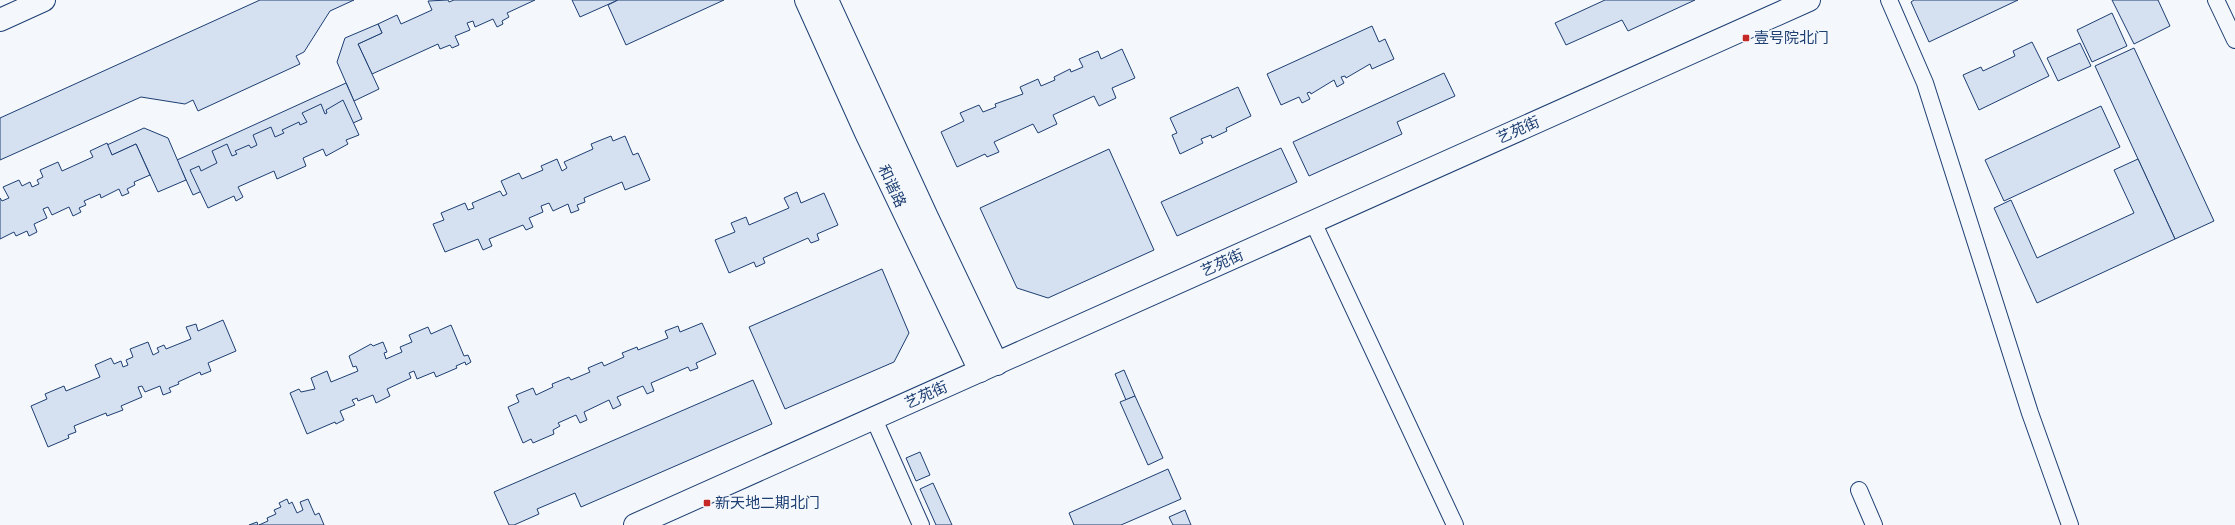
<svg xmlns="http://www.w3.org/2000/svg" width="2235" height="525" font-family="Spectral,'Noto Sans SC',serif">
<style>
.building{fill:#d5e0f0;stroke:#1d3f73}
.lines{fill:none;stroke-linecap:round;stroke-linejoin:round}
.street-casing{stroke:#1d3f73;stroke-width:18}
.secondary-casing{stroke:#1d3f73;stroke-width:24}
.street{stroke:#f4f7fb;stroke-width:16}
.secondary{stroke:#f4f7fb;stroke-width:22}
.poi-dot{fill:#c62828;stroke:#f4f7fb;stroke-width:1.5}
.labels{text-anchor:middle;stroke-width:3;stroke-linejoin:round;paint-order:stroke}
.poi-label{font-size:15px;fill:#1d3f73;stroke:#f4f7fb;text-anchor:start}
.street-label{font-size:15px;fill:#1d3f73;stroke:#f4f7fb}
</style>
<rect width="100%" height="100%" fill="#f4f7fb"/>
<!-- building -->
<g class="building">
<polygon points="260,0 354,0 330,11 304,52 296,56 300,64 198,111 193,100 185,104 141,97 0,160 0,118"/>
<polygon points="448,0 449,2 454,0 535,0 507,13 509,17 502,21 503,24 497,27 493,19 475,27 473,21 467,23 470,30 455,36 459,45 452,48 450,45 440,49 438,44 372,74 358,44 382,33 378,24 397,15 401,24 432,10 428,1"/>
<polygon points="572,0 618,0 580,17"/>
<polygon points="618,0 724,0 626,45 608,5"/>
<polygon points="1605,0 1695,0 1628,31 1622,20 1566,45 1555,23"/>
<polygon points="1914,0 2018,0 1929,42 1911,2"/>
<polygon points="2112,0 2158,0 2170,26 2134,44"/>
<polygon points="2112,13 2127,46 2092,62 2077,30"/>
<polygon points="378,24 382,33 358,44 379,89 354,101 337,62 345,38"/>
<polygon points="1372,26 1379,42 1385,39 1394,59 1372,69 1370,64 1346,78 1345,76 1341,77 1344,83 1337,87 1334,80 1311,94 1310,92 1307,93 1310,99 1302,103 1299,97 1281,105 1267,74"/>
<polygon points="2032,42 2049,76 1979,110 1963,75 1981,67 1983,71 2015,56 2013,51"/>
<polygon points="2080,43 2091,66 2058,81 2047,58"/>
<polygon points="2134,48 2214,221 2175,239 2095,66"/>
<polygon points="1122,49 1135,78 1112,88 1116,98 1099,106 1094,96 1053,115 1057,124 1038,133 1033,124 994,142 999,152 987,157 985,154 957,167 941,132 964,121 960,113 979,105 983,112 996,107 995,104 1023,94 1020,87 1038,79 1041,86 1055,80 1054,77 1070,69 1071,72 1083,67 1079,59 1098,51 1101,59"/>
<polygon points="1444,73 1455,96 1397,122 1402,134 1309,176 1293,142"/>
<polygon points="346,83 362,119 193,195 177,160"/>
<polygon points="1238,87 1251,116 1226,128 1227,131 1212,138 1211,135 1201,139 1203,143 1180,154 1172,135 1177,133 1170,118"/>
<polygon points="343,100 359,135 346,140 348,144 326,156 323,149 303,158 306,166 277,179 274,171 238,187 243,197 236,201 234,196 208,208 190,170 199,166 201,171 217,163 212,151 227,144 232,156 237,154 235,151 249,145 251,148 257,145 253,135 271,127 275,137 284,133 282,130 299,122 300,125 307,122 302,113 321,104 325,114 327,113 326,110"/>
<polygon points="2101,106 2120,147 2004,201 1985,160"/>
<polygon points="144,128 168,138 186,180 158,192 136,144 112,155 107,145"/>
<polygon points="611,136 613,141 625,136 633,155 638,153 650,180 625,190 622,182 584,198 585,202 577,205 579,210 571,213 568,204 553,211 549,203 541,206 543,212 529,218 533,227 526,230 523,225 489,239 492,246 483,250 478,239 445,252 433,224 444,220 441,213 465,203 468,210 474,208 472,203 500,191 503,196 507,194 501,181 519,173 522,179 543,170 541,166 557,159 562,171 567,168 564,162 593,149 591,144"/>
<polygon points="107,143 112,155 136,144 150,175 134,182 135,185 127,189 129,193 122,196 119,189 101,198 100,194 84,201 86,205 79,208 81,212 73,216 69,207 52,215 48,207 43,209 47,218 34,224 37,232 29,236 27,231 16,236 14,232 0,239 0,198 2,201 9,198 3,187 19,180 22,186 30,182 32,187 39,184 37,180 43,177 40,170 58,162 62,171 93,157 90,151"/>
<polygon points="1281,148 1297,182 1177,236 1161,202"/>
<polygon points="1109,149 1154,250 1048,298 1017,288 980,208"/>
<polygon points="2138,159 2175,239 2037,303 1994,208 2011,200 2037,258 2134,213 2114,170"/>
<polygon points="797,192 801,203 824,193 838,225 817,234 819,240 811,243 808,238 763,258 765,263 756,267 754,262 729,273 715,240 735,232 731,223 746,217 749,225 789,208 784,198"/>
<polygon points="882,269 909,333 894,362 785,409 749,327"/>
<polygon points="223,320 236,351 208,363 211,371 201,375 200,372 178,382 179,384 169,388 171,392 163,395 160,386 145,392 142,386 138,387 142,397 121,406 123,410 107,416 106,413 74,426 76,432 68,435 69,438 48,447 31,406 47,399 45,394 64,386 66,391 100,377 95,365 111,358 114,364 121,361 123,367 128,365 126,360 133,357 130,349 148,342 153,355 159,352 157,348 164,345 166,349 191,339 186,327 196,324 198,331"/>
<polygon points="702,323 716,354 696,363 698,368 690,371 688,367 651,383 654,391 647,394 643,386 617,397 621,405 613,409 609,400 584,412 587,420 580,423 576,415 558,423 560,426 553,430 554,434 533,443 531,439 523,443 508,407 519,402 516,395 533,388 536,395 553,387 552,384 569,377 571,380 590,372 588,368 602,362 604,366 624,357 622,353 637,347 638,350 668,338 665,331 678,326 680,332"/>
<polygon points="451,325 464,356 468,355 471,362 466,365 465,362 456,366 457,368 436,377 434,372 417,379 414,371 409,373 411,378 387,389 390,396 376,403 373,395 358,401 357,398 352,400 355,405 340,411 344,420 336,424 335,422 307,434 290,393 299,389 301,392 315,389 311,378 327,371 331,382 358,371 356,366 353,367 349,356 371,344 373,346 383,342 387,352 384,353 386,359 402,352 400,347 412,342 409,335 428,327 431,334"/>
<polygon points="1124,370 1135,396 1126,400 1115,374"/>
<polygon points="753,380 772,424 581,507 575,493 537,509 539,514 514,525 509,525 494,492"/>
<polygon points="1135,396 1163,458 1148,465 1120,402"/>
<polygon points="920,452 930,475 916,481 906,458"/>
<polygon points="1168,469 1181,499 1121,525 1074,525 1069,513"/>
<polygon points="933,483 952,525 936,525 920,489"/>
<polygon points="287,499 289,504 292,502 297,513 303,510 300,502 308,499 315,515 319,513 324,525 259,525 268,521 267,518 276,514 274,510 281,507 279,503"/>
<polygon points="1185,510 1191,525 1173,525 1169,517"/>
<polygon points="257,522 258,525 249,525"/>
</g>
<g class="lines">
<!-- street casing -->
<g class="street-casing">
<g id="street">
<polyline points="1889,0 1925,83 2030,413 2070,525"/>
<polyline points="2216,0 2235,40"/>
<polyline points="1313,222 1455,525"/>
<polyline points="874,419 921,525"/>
<polyline points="1859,490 1874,525"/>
</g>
</g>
<!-- secondary casing -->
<g class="secondary-casing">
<g id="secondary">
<polyline points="806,0 866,133 980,371"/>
<polyline points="827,0 927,217 997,364"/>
<polyline points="0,20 44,0"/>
<polyline points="635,525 1809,0"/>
</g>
</g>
<!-- street -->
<use href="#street" class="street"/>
<!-- secondary -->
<use href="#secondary" class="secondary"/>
</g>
<!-- markers -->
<g class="poi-dot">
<rect x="1742" y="34" width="8" height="8" rx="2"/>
<rect x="703" y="499" width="8" height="8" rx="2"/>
</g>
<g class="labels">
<!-- poi labels -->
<g class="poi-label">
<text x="1754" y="43">壹号院北门</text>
<text x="715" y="508">新天地二期北门</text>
</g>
<!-- street labels -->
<g class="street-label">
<text transform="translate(1518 130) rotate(-24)" y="5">艺苑街</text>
<text transform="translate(892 186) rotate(65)" y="5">和谐路</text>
<text transform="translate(1222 263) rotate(-24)" y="5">艺苑街</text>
<text transform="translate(926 395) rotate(-24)" y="5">艺苑街</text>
</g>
</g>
</svg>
